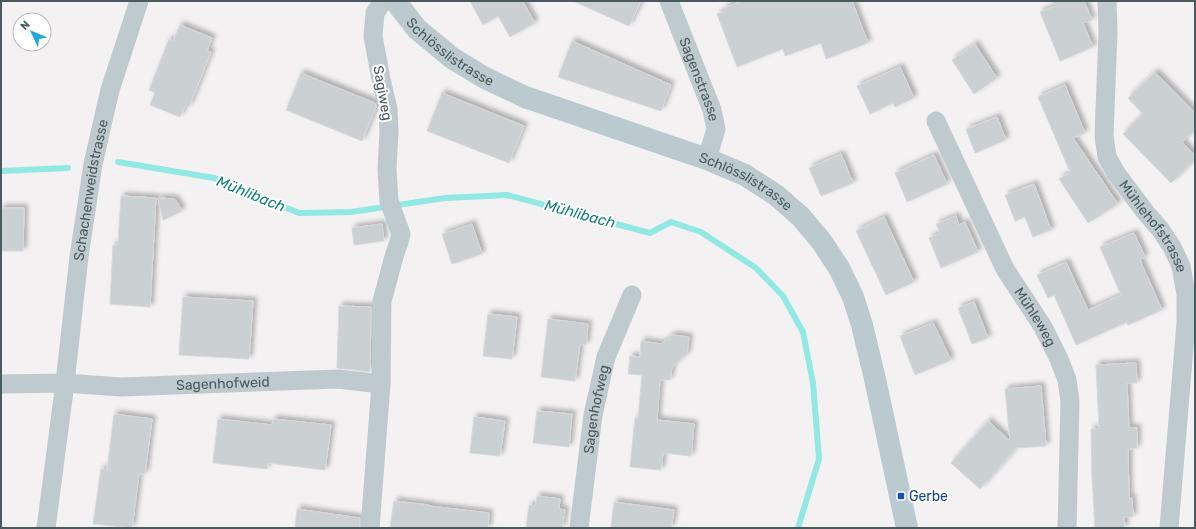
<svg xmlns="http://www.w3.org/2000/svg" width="1196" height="529" font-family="Rubik,sans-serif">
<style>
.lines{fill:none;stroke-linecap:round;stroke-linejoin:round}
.stream{stroke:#92e8e2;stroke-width:6}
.building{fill:#cbd0d3;stroke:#d6d9dc;filter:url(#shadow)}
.minor{stroke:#becacd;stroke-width:19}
.secondary{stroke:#bbcacf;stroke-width:22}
.transit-dot{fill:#1a4fb4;stroke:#fff;stroke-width:1.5}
.labels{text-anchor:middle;stroke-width:4;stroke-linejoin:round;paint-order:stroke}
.street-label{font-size:14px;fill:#4a5a5e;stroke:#fff}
.transit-label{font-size:14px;fill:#164399;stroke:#fff;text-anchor:start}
.water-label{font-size:15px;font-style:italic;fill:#13827a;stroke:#fff}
</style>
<defs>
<filter id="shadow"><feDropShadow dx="3.5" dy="-3.5" stdDeviation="2" flood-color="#0004"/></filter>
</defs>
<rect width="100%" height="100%" fill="#f3f1f2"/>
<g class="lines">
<!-- stream -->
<g class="stream">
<polyline points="118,162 214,178 299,213 351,212 445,198 507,195 650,233 671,222 701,232 756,268 783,296 803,332 813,383 819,459 798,528"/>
<polyline points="1,171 68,168"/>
</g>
</g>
<!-- building -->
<g class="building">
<polygon points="470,1 524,1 523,2 535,23 510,37 498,16 483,25"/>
<polygon points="573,1 641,1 629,26"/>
<polygon points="743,1 852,1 868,43 826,59 821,43 785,56 783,49 737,67 717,14 725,11 724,8"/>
<polygon points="1052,1 1084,1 1092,20 1083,23 1093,47 1060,61 1040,12 1055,6"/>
<polygon points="180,25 212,38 207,51 211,52 189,107 185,106 180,117 150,105 155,93 149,90 169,39 173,41"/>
<polygon points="572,41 671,85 661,111 558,77"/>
<polygon points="975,44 997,78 974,94 952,60"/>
<polygon points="900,67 914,98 895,107 893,103 870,114 857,86"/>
<polygon points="1155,72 1195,113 1195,130 1182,142 1195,156 1195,159 1171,183 1123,134 1143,114 1128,98"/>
<polygon points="301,73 375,103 376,107 362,141 286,110"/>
<polygon points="1065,85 1085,133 1073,138 1118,204 1088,223 1059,179 1070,172 1038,97"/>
<polygon points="442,93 524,126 509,163 427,131"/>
<polygon points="997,117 1006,140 975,153 966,129"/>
<polygon points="841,154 853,183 821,196 809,168"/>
<polygon points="934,155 947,184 907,202 895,173"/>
<polygon points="1034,184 1051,230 1033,237 1025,217 1015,221 1005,195"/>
<polygon points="121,196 156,198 150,307 110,304 113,245 118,245"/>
<polygon points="158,198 175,199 182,211 163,220"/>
<polygon points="1,208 24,208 23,251 1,251"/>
<polygon points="956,216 959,225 965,222 978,252 941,268 929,238 940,233 936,224"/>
<polygon points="884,217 914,282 886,295 856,231"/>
<polygon points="382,224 384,241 354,245 352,228"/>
<polygon points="472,224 482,254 452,264 442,234"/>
<polygon points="1134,233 1145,257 1140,260 1162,310 1128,325 1127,322 1076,345 1054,295 1048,298 1037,275 1066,262 1088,310 1121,295 1100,247"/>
<polygon points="183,297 253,301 249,359 179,355"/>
<polygon points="974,302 988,338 972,344 958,308"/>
<polygon points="339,306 371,307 370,372 337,368"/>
<polygon points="488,314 517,317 512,359 483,356"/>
<polygon points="548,319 588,324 586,345 580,344 575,381 541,377"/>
<polygon points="933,323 951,360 915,375 900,336"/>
<polygon points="672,335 689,337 687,354 672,367 670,380 660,380 657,420 694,424 691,456 663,453 661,470 630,467 635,418 638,418 642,375 628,374 630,356 640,357 641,341 661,344"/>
<polygon points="1136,363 1137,383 1127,383 1129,428 1137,428 1137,448 1128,449 1129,498 1132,498 1133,517 1124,517 1125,528 1095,528 1092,477 1091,429 1099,429 1096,365"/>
<polygon points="1041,386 1046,446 1016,448 980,489 951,463 988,421 1010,441 1005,389"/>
<polygon points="537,411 572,414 569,447 533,443"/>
<polygon points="114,414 152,419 145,474 139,474 132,528 93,524 101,469 107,470"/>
<polygon points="474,417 505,421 500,456 470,453"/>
<polygon points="218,419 272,425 273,419 331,425 325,470 268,463 267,469 213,463"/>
<polygon points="537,496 560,499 559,509 565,510 562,528 526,528 529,505 535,506"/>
<polygon points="394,501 429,505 429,506 489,513 488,528 390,528"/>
<polygon points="614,502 674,510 671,528 611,528"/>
<polygon points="297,509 360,518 359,528 295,528"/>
</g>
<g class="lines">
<!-- minor -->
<g class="minor">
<path id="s1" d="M669,1L712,110L716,129L707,159"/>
<path id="s2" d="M1107,1L1108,32L1104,136L1107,157L1116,173L1146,213L1160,229L1172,247L1181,266L1186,294V323L1169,528"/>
<path id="s3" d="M936,121L1005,269L1043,327L1059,359L1067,380L1070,401L1067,528"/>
<path id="s4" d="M1,384L65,383L121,387L338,379L381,384L370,528"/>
<polyline points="381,384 382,301 395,253 399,242 401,234 389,201 387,169 389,132 388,109 381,79 373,36 375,13 383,1"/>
<path id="s5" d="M46,528L65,383L79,257L93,164L110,90L139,1"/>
<path id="s6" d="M579,528L593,415L606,357L632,295"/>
</g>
<!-- secondary -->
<path class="secondary" id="s7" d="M395,1L417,29L452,58L485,78L525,97L707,159L745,175L776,195L801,217L822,242L839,268L853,297L862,325L875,379L907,528"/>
</g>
<!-- markers -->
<rect class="transit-dot" x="897" y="492" width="8" height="8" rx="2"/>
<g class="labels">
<!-- street labels -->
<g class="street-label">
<text dy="5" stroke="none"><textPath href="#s7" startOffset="76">Schlösslistrasse</textPath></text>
<text dy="5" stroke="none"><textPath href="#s1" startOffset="84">Sagenstrasse</textPath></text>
<text transform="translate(383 93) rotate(80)" y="5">Sagiweg</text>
<text dy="5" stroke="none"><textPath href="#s7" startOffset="401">Schlösslistrasse</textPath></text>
<text dy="5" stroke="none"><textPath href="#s5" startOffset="341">Schachenweidstrasse</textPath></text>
<text dy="5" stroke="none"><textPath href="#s2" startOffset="240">Mühlehofstrasse</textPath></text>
<text dy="5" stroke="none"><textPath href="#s3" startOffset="220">Mühleweg</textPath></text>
<text dy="5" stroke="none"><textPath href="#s4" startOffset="222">Sagenhofweid</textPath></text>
<text dy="5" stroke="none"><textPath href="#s6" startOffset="120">Sagenhofweg</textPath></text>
</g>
<!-- transit labels -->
<g class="transit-label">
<text x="909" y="501">Gerbe</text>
</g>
<!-- water labels -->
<g class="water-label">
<text transform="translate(251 194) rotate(22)" y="5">Mühlibach</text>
<text transform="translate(580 214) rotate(15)" y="5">Mühlibach</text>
</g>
</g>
<!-- border -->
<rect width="1196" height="529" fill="none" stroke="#4a5a5e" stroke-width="4"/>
<!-- north arrow -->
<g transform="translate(32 32) rotate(314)"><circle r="19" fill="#ffffff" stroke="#b7bdbf"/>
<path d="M0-3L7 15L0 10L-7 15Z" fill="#23a7dc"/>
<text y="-6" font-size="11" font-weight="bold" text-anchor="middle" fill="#4a5a5e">N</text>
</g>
</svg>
